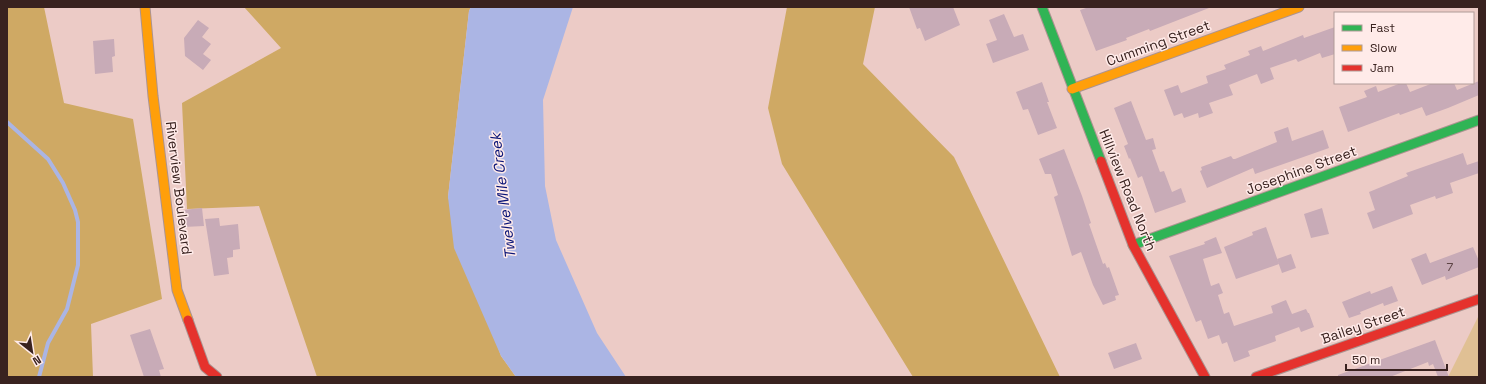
<svg xmlns="http://www.w3.org/2000/svg" width="1486" height="384" font-family="'Space Grotesk',sans-serif">
<style>
.green{fill:#e0c094}
.forest{fill:#cfa964}
.water{fill:#abb5e4}
.lines{fill:none;stroke-linecap:round;stroke-linejoin:round}
.stream{stroke:#abb5e4;stroke-width:4}
.building{fill:#c8abb7}
.fast-casing{stroke:#ac9390;stroke-width:11}
.slow-casing{stroke:#ac9390;stroke-width:11}
.jam-casing{stroke:#ac9390;stroke-width:11}
.fast{stroke:#30b455;stroke-width:9}
.slow{stroke:#ff9f0a;stroke-width:9}
.jam{stroke:#e5322d;stroke-width:9}
.labels{text-anchor:middle;stroke-width:3;stroke-linejoin:round;paint-order:stroke}
.number-label{font-size:12px;fill:#5d4445}
.street-label{font-size:14px;fill:#39221f;stroke:#ffebe9}
.water-label{font-size:15px;font-style:italic;fill:#0a1477;stroke:#ffebe9}
</style>
<rect width="100%" height="100%" fill="#eccbc6"/>
<!-- green -->
<polygon class="green" points="1479,315 1479,377 1448,377"/>
<!-- forest -->
<g class="forest">
<polygon points="7,7 44,7 64,103 133,119 162,299 91,324 93,377 7,377"/>
<polygon points="244,7 471,7 469,11 448,197 501,356 516,377 317,377 259,206 187,209 182,103 281,48"/>
<polygon points="787,7 875,7 863,64 954,157 1060,377 913,377 782,164 768,108"/>
</g>
<!-- water -->
<polygon class="water" points="471,7 573,7 543,100 545,186 556,240 597,333 626,377 516,377 501,356 454,248 448,197 469,11"/>
<g class="lines">
<!-- stream -->
<polyline class="stream" points="7,122 48,159 63,183 75,210 78,222 78,265 67,309 48,343 39,377"/>
</g>
<!-- building -->
<g class="building">
<polygon points="909,7 953,7 960,25 925,41 920,28 917,29"/>
<polygon points="1089,7 1209,7 1209,8 1150,31 1149,29 1126,38 1127,40 1096,51 1080,10"/>
<polygon points="1004,14 1014,37 1023,34 1029,50 993,63 986,44 997,40 989,20"/>
<polygon points="198,20 209,28 202,37 211,44 203,54 211,60 203,70 185,56 184,38"/>
<polygon points="1335,27 1335,54 1322,58 1320,53 1298,62 1296,59 1270,68 1274,79 1261,84 1257,74 1229,85 1233,95 1209,103 1213,113 1199,118 1198,113 1184,118 1182,113 1174,116 1164,90 1178,85 1181,93 1208,83 1206,76 1226,69 1224,65 1250,55 1248,51 1261,46 1263,51 1303,35 1304,38"/>
<polygon points="114,39 115,56 112,57 113,72 95,74 93,41"/>
<polygon points="1479,81 1479,95 1448,108 1426,116 1422,107 1400,115 1399,113 1348,132 1339,107 1367,97 1364,91 1376,86 1378,92 1401,83 1406,83 1410,92 1433,83 1454,83 1457,90"/>
<polygon points="1042,82 1049,102 1047,102 1057,128 1038,135 1028,109 1023,110 1016,92"/>
<polygon points="1131,101 1146,140 1153,138 1156,149 1152,150 1160,172 1164,171 1172,192 1181,188 1186,202 1155,213 1142,176 1138,178 1130,158 1129,159 1124,146 1128,144 1114,108"/>
<polygon points="1288,127 1292,141 1323,130 1329,148 1255,174 1253,168 1207,188 1200,171 1202,170 1201,167 1231,156 1233,159 1235,159 1277,142 1274,132"/>
<polygon points="1064,149 1082,196 1091,223 1089,224 1103,264 1105,263 1107,268 1109,267 1119,295 1115,296 1116,300 1103,305 1093,285 1081,252 1072,256 1054,197 1058,195 1051,174 1045,174 1039,159"/>
<polygon points="1463,153 1467,165 1479,161 1479,173 1450,183 1453,193 1436,199 1435,196 1410,205 1413,214 1373,229 1367,213 1375,210 1369,192 1408,176 1406,173"/>
<polygon points="202,208 204,226 184,227 183,210"/>
<polygon points="1322,208 1329,234 1311,238 1304,214"/>
<polygon points="219,218 220,226 238,224 240,249 233,250 233,257 227,258 229,274 214,276 205,219"/>
<polygon points="1266,227 1279,264 1236,279 1224,247 1253,235 1252,232"/>
<polygon points="1216,237 1222,253 1203,259 1211,286 1219,283 1223,293 1218,295 1224,314 1229,312 1234,326 1273,313 1271,306 1286,300 1292,314 1306,309 1308,313 1309,313 1314,327 1301,332 1299,327 1275,336 1276,341 1248,351 1250,356 1234,362 1227,342 1222,344 1219,335 1208,339 1201,320 1196,322 1169,256 1205,244 1204,242"/>
<polygon points="1473,247 1479,261 1479,267 1446,280 1445,276 1422,285 1411,259 1426,253 1430,263"/>
<polygon points="1291,254 1296,268 1282,273 1277,259"/>
<polygon points="1392,286 1398,301 1384,306 1383,303 1360,312 1361,314 1349,318 1342,302 1370,291 1371,294"/>
<polygon points="150,329 164,369 159,370 161,377 144,377 130,335"/>
<polygon points="1435,340 1449,377 1438,377 1433,364 1429,366 1428,362 1390,377 1338,377 1338,375"/>
<polygon points="1136,343 1142,359 1114,369 1108,353"/>
</g>
<g class="lines">
<!-- fast casing -->
<g class="fast-casing">
<g id="fast">
<polyline points="1042,7 1101,161"/>
<polyline points="1133,245 1479,120"/>
</g>
</g>
<!-- slow casing -->
<g class="slow-casing">
<g id="slow">
<polyline points="145,7 153,96 177,290 188,320"/>
<polyline points="1072,89 1299,7"/>
</g>
</g>
<!-- jam casing -->
<g class="jam-casing">
<g id="jam">
<polyline points="1101,161 1133,245 1205,377"/>
<polyline points="188,320 205,367 217,377"/>
<polyline points="1256,377 1479,299"/>
</g>
</g>
<!-- fast -->
<use href="#fast" class="fast"/>
<!-- slow -->
<use href="#slow" class="slow"/>
<!-- jam -->
<use href="#jam" class="jam"/>
</g>
<g class="labels">
<!-- number labels -->
<g class="number-label">
<text x="1450" y="271">7</text>
</g>
<!-- street labels -->
<g class="street-label">
<text transform="translate(1158 43) rotate(-20)" y="5">Cumming Street</text>
<text transform="translate(1301 170) rotate(-20)" y="5">Josephine Street</text>
<text transform="translate(179 188) rotate(83)" y="5">Riverview Boulevard</text>
<text transform="translate(1128 190) rotate(68)" y="5">Hillview Road North</text>
<text transform="translate(1363 325) rotate(-19)" y="5">Bailey Street</text>
</g>
<!-- water labels -->
<g class="water-label">
<text transform="translate(503 196) rotate(-97)" y="5">Twelve Mile Creek</text>
</g>
</g>
<!-- border -->
<rect width="1486" height="384" fill="none" stroke="#39221f" stroke-width="16"/>
<!-- legend -->
<rect x="1334" y="12" width="140" height="72" fill="#ffebe9" stroke="#b09b98"/>
<rect x="1342" y="25" width="20" height="6" fill="#30b455" stroke="#b09b98"/>
<text x="1370" y="32" font-size="12" fill="#39221f">Fast</text>
<rect x="1342" y="45" width="20" height="6" fill="#ff9f0a" stroke="#b09b98"/>
<text x="1370" y="52" font-size="12" fill="#39221f">Slow</text>
<rect x="1342" y="65" width="20" height="6" fill="#e5322d" stroke="#b09b98"/>
<text x="1370" y="72" font-size="12" fill="#39221f">Jam</text>
<!-- north arrow -->
<g transform="translate(32 352) rotate(150)" stroke="#ffebe9" stroke-width="3" paint-order="stroke">
<path d="M0-3L7 15L0 10L-7 15Z" fill="#39221f"/>
<text y="-6" font-size="11" font-weight="bold" text-anchor="middle" fill="#39221f">N</text>
</g>
<!-- scale -->
<path d="M1346 364v6h101v-6" fill="none" stroke="#39221f" stroke-width="2"/>
<text x="1352" y="364" font-size="12" fill="#39221f" stroke="#ffebe9" stroke-width="3" paint-order="stroke">50 m</text>
</svg>
